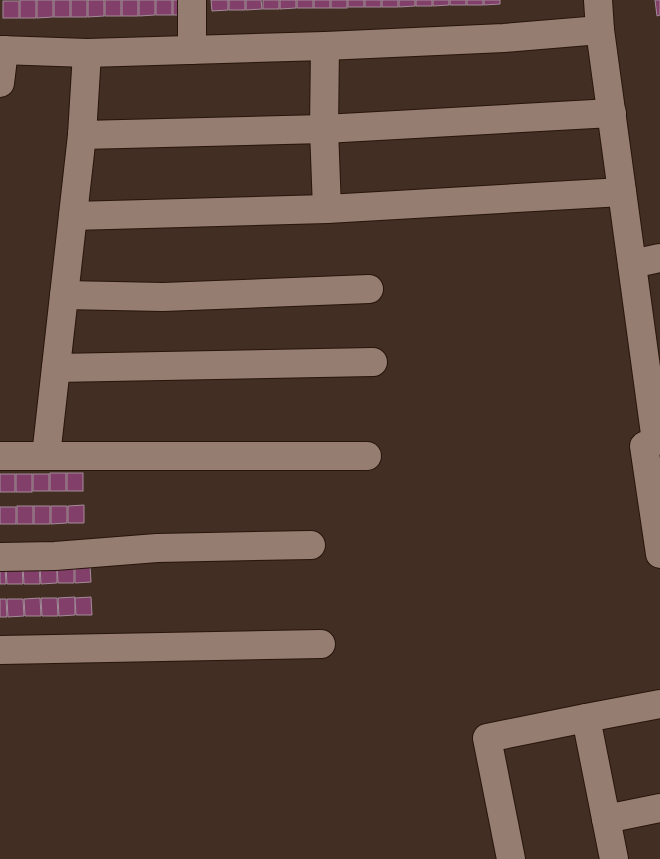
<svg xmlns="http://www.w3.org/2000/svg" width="660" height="859" font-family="Jost,sans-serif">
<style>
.building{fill:#813f69;stroke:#a48c9a}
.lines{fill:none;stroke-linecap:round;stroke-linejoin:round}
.minor-casing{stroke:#28150c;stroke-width:30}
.minor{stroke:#967d71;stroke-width:28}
</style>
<rect width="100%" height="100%" fill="#422e23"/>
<!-- building -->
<g class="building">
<rect x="20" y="0" width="16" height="18"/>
<polygon points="37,0 53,0 53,17 37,18"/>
<rect x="54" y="0" width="16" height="17"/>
<rect x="71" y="0" width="16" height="17"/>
<polygon points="88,0 104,0 104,16 88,17"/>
<rect x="105" y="0" width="16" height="16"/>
<rect x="122" y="0" width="16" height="16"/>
<polygon points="139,0 155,0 155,15 139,16"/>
<rect x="156" y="0" width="16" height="15"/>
<rect x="173" y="0" width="16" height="15"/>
<polygon points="211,0 228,0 228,10 212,11"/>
<rect x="229" y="0" width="16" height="10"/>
<polygon points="246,0 261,0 262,9 246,10"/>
<rect x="263" y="0" width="16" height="9"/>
<polygon points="280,0 296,0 296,8 280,9"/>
<rect x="297" y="0" width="16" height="8"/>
<rect x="314" y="0" width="16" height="8"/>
<rect x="331" y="0" width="16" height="8"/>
<rect x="348" y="0" width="16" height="7"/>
<rect x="365" y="0" width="16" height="7"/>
<rect x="382" y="0" width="16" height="7"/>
<polygon points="399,0 415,0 415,6 399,7"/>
<rect x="416" y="0" width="16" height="6"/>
<polygon points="433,0 449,0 449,5 433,6"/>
<rect x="450" y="0" width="16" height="5"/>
<rect x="467" y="0" width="16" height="5"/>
<polygon points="484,0 500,0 500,4 484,5"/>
<polygon points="655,0 660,0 660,15 657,16"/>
<rect x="3" y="1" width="16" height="17"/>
<rect x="50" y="473" width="16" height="18"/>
<rect x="67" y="473" width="16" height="18"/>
<rect x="0" y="474" width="15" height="18"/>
<rect x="16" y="474" width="16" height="18"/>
<rect x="33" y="474" width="16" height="17"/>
<polygon points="84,505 84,523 68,523 68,506"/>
<rect x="17" y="506" width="16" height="18"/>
<rect x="34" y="506" width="16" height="18"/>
<polygon points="51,506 67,506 67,523 51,524"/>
<rect x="0" y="507" width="16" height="17"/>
<polygon points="57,565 57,583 41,584 40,566"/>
<polygon points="74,565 74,583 58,583 57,566"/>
<polygon points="75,565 90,565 91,582 75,583"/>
<polygon points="0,566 5,566 6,584 0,584"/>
<polygon points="6,566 22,566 23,584 7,584"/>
<polygon points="23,566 39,566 40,584 24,584"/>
<polygon points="75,597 75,615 59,616 58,598"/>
<polygon points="91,597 92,615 76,615 75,598"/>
<polygon points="40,598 41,616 25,616 24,599"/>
<polygon points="41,598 57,598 58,616 42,616"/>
<polygon points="0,599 6,599 7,617 0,617"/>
<polygon points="7,599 23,599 24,616 8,617"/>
</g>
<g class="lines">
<!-- minor casing -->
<g class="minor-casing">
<g id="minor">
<polyline points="598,0 600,30 656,441 660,440"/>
<polyline points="325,46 324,129 327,209"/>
<polyline points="0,50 87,53 325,46 504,38 600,30"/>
<polyline points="192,50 192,0"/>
<polyline points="0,83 4,50"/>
<polyline points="82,135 324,129 612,113"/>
<polyline points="73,216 327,209 622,192"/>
<polyline points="632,264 660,258"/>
<polyline points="64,295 163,297 369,289"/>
<polyline points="56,368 373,362"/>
<polyline points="656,441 644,446 660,554"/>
<polyline points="0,456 367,456"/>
<polyline points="46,456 82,135 87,53"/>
<polyline points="0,557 55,556 157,548 311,545"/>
<polyline points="0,650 321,644"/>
<polyline points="606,819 660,808"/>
<polyline points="511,859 487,738 586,718"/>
<polyline points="614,859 586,718 660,704"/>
</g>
</g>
<!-- minor -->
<use href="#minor" class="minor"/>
</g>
</svg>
